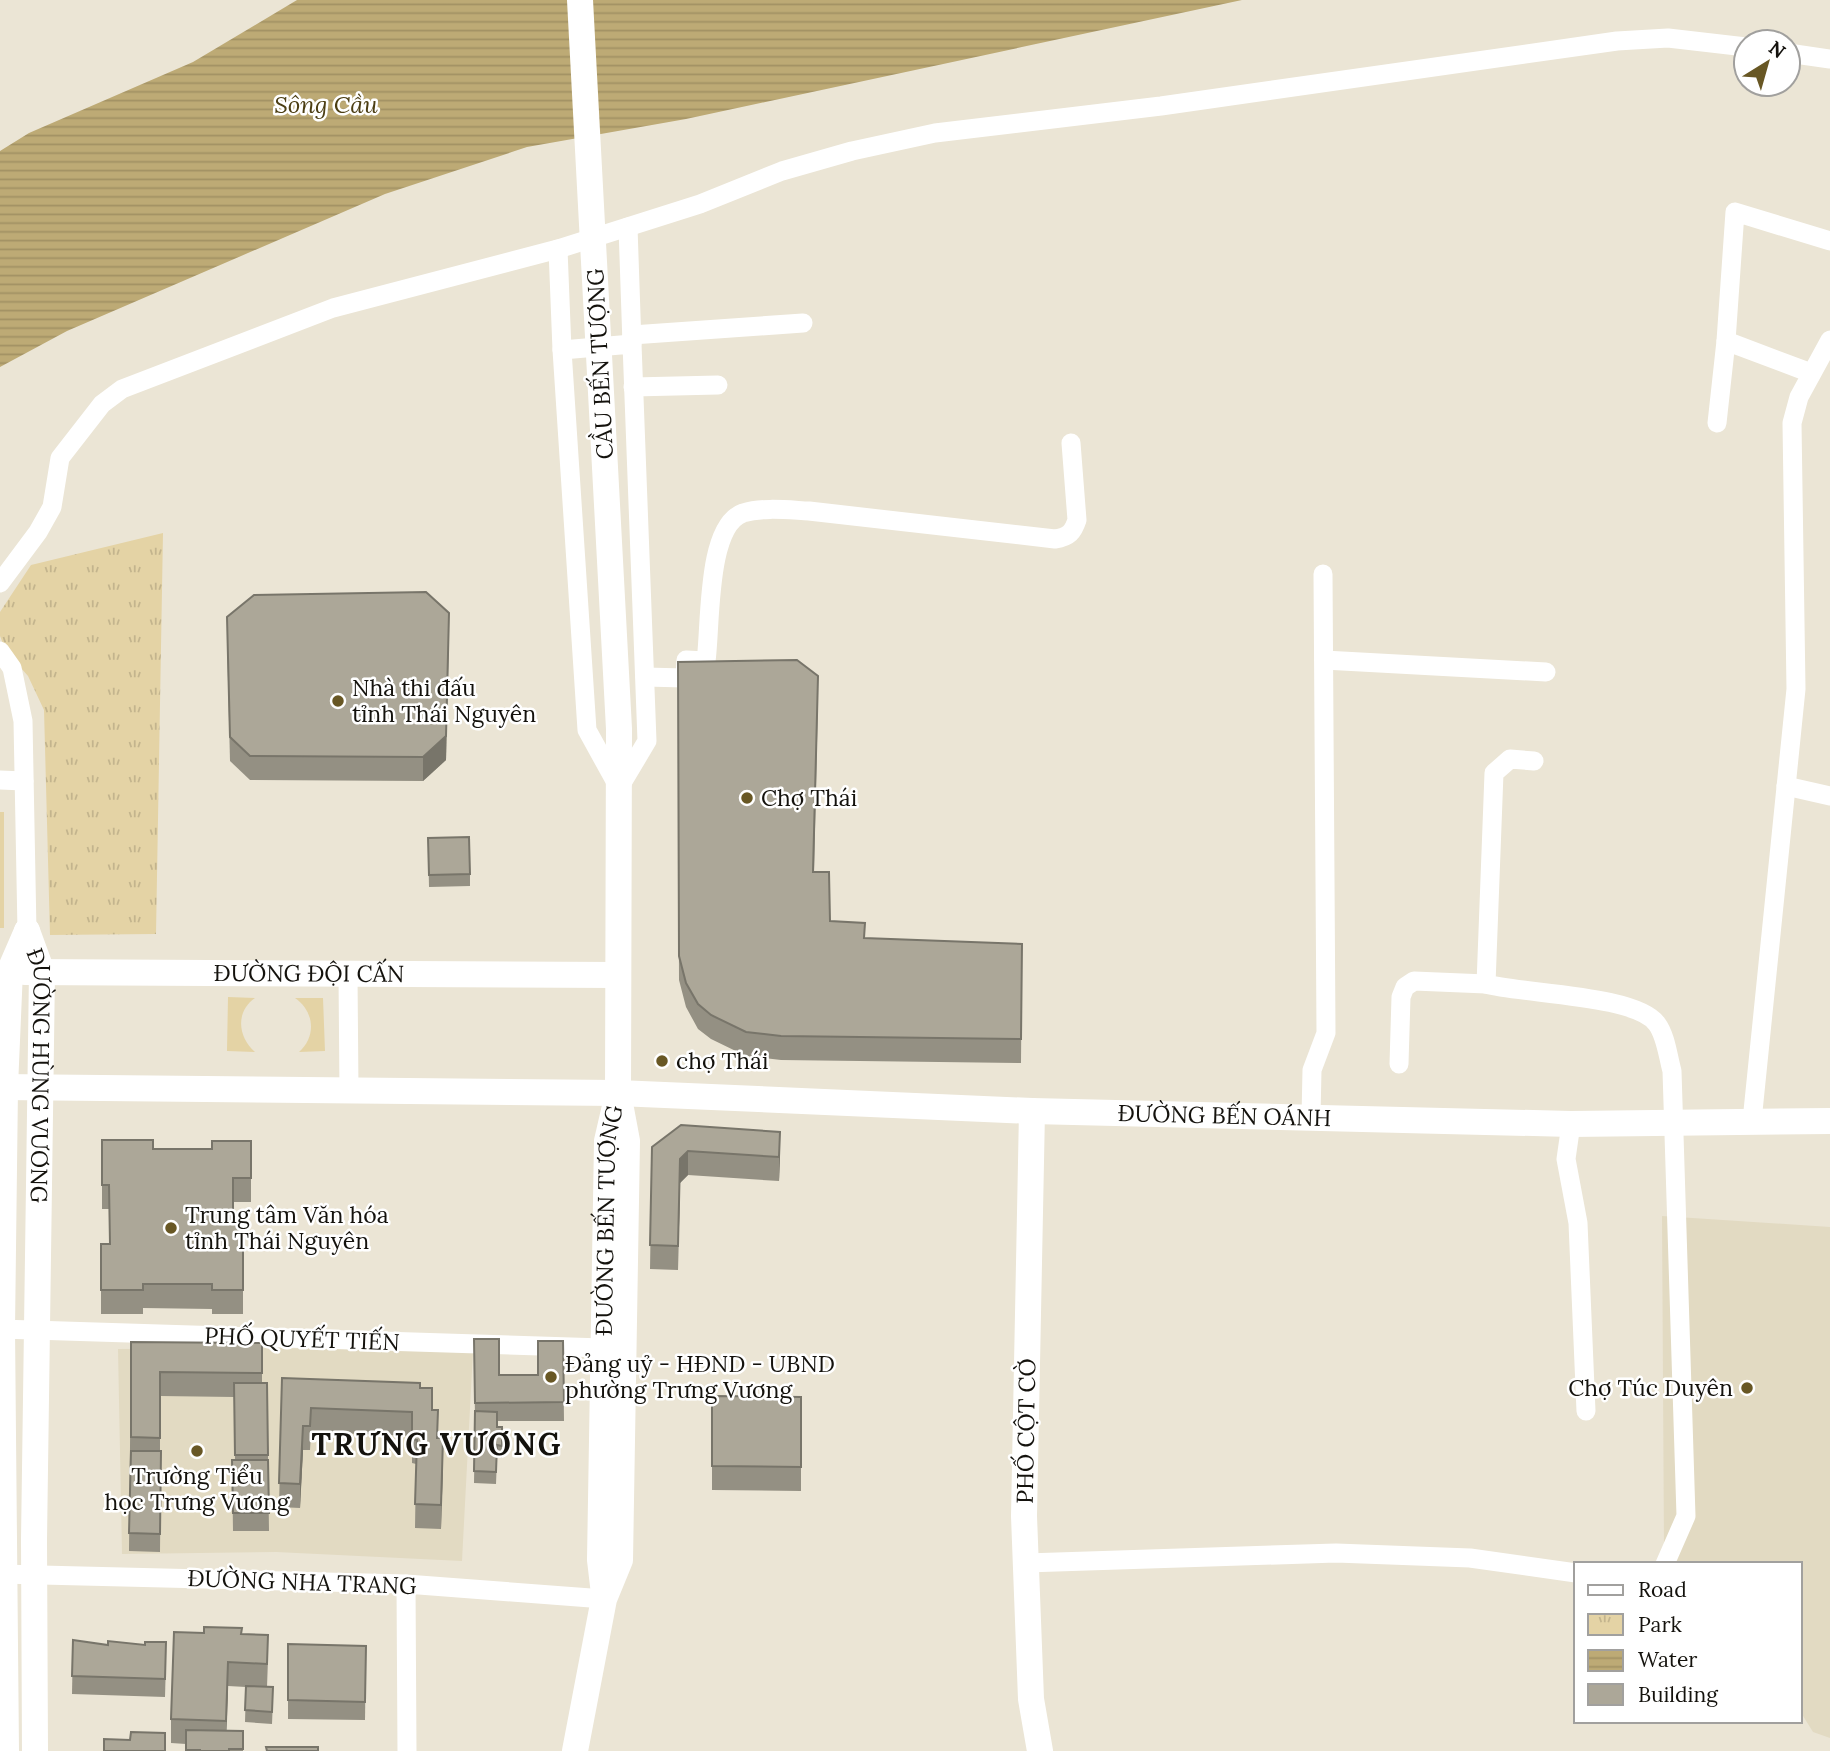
<svg xmlns="http://www.w3.org/2000/svg" width="1830" height="1751" font-family="Lora,serif">
<style>
.built{fill:#e2dac2}
.grass{fill:#e4d3a5}
.park{fill:url(#park-tufts)}
.water{fill:url(#water-rules)}
.lines{fill:none;stroke-linecap:round;stroke-linejoin:round}
.street{stroke:#fff;stroke-width:19}
.secondary{stroke:#fff;stroke-width:26}
.wall{fill:#949083}
.shaded-wall{fill:#78756a}
.building{fill:#aca798;stroke:#78756a;stroke-width:2}
.poi-dot{fill:#685724;stroke:#fff;stroke-width:2.5}
.labels{text-anchor:middle;stroke-width:5;stroke-linejoin:round;paint-order:stroke}
.street-label{font-size:23px;fill:#14120d;stroke:#fff}
.poi-label{font-size:23px;fill:#14120d;stroke:#fff;text-anchor:start}
.water-label{font-size:24px;font-style:italic;fill:#4c3e13;stroke:#fff}
.district-label{font-size:30px;font-weight:bold;letter-spacing:2px;fill:#14120d;stroke:#fff}
</style>
<defs>
<pattern id="park-tufts" width="24" height="20" patternUnits="userSpaceOnUse" patternTransform="scale(1.75)"><rect width="24" height="20" fill="#e4d3a5"/><path d="M3 7l-1-3M5 7V3M7 7l1-3M15 17l-1-3M17 17v-4M19 17l1-3" fill="none" stroke="#c3b48d"/></pattern>
<pattern id="water-rules" width="6" height="5" patternUnits="userSpaceOnUse" patternTransform="scale(1.75)"><rect width="6" height="5" fill="#bdaa75"/><path d="M0 2.5h6" fill="none" stroke="#a29164"/></pattern>
</defs>
<rect width="100%" height="100%" fill="#ebe5d5"/>
<!-- built -->
<g class="built">
<polygon points="1662,1216 1830,1227 1830,1738 1813,1732 1800,1711 1800,1564 1679,1564 1664,1549"/>
<polygon points="272,1348 473,1351 462,1561 276,1552 122,1554 118,1349"/>
</g>
<!-- grass -->
<g class="grass">
<rect x="0" y="812" width="4" height="116"/>
<path d="M228,997L255,998C235,1012 238,1037 255,1052L227,1051Z"/>
<path d="M295,998H323L325,1051L299,1052C317,1036 314,1011 295,998Z"/>
</g>
<!-- park -->
<polygon class="park" points="163,533 156,934 50,935 44,710 28,676 6,651 0,636 0,612 31,565"/>
<!-- water -->
<polygon class="water" points="297,0 1242,0 686,119 527,147 385,194 67,331 0,367 0,151 29,133 193,62"/>
<g class="lines">
<!-- street -->
<g class="street">
<polyline points="1788,53 1830,59"/>
<polyline points="628,227 632,344"/>
<polyline points="558,249 562,350"/>
<polyline points="632,335 803,323"/>
<polyline points="1726,341 1735,212 1830,241"/>
<polygon points="632,344 647,741 619,788 587,730 562,350"/>
<polyline points="633,387 718,385"/>
<polyline points="1717,423 1726,341 1811,373"/>
<polyline points="0,583 38,532 52,507 60,458 102,404 122,389 333,308 558,249 700,204 782,171 852,151 935,133 1161,106 1617,41 1668,38 1746,47"/>
<polyline points="0,651 12,668 23,721 27,931"/>
<polyline points="1324,660 1546,672"/>
<path d="M645,677L685,678L686,660L706,661C711,626 706,526 743,513C763,507 788,510 809,511L1055,539C1069,537 1073,532 1077,520L1071,443"/>
<path d="M1534,761L1510,759L1494,773L1486,984C1523,994 1637,995 1657,1024C1666,1036 1668,1057 1672,1071L1686,1516L1665,1564"/>
<polyline points="0,780 24,781"/>
<polyline points="1786,786 1830,796"/>
<polyline points="348,975 349,1091"/>
<polyline points="1399,1064 1401,997 1405,987 1414,981 1486,984"/>
<polyline points="1311,1117 1312,1070 1326,1033 1323,574"/>
<polyline points="1752,1121 1796,689 1792,423 1799,397 1830,340"/>
<polyline points="1571,1124 1566,1159 1578,1223 1586,1411"/>
<polyline points="0,1329 603,1348"/>
<polyline points="1026,1563 1336,1553 1470,1558 1576,1573"/>
<polyline points="0,1574 406,1584 604,1599"/>
<polyline points="406,1584 407,1751"/>
</g>
<!-- secondary -->
<g class="secondary">
<path id="s1" d="M27,931L42,972L34,1540L35,1751"/>
<path id="s2" d="M25,972L618,975"/>
<path id="s3" d="M0,1087L618,1093L1032,1111L1571,1124L1830,1121"/>
<polyline points="1032,1111 1024,1516 1031,1699 1040,1751"/>
<path id="s4" d="M604,1594L600,1560L607,1141L616,1102"/>
<polyline points="6,1751 2,1329 5,1087 10,970 27,931"/>
<polyline points="575,1751 604,1599 620,1560 627,1141 618,1093 619,729 580,0"/>
</g>
</g>
<!-- wall -->
<g class="wall">
<polygon points="449,638 446,760 423,781 250,780 230,761 227,642"/>
<polygon points="678,662 818,700 814,872 830,921 865,938 1022,944 1021,1063 781,1060 746,1056 711,1039 698,1029 686,1007 679,980"/>
<polygon points="428,838 470,874 470,886 429,887"/>
<polygon points="102,1140 153,1149 212,1149 251,1141 251,1202 233,1202 233,1223 243,1223 243,1314 212,1314 212,1309 143,1308 143,1314 101,1314 101,1244 110,1244 109,1209 102,1209"/>
<polygon points="652,1147 780,1156 779,1181 688,1175 680,1183 678,1270 650,1269"/>
<polygon points="474,1339 499,1375 538,1375 563,1341 564,1421 497,1421 497,1427 502,1427 502,1458 497,1458 496,1484 474,1483 475,1421"/>
<polygon points="131,1342 262,1343 262,1383 267,1383 269,1531 233,1531 232,1460 235,1460 234,1397 160,1396 160,1451 161,1451 160,1552 129,1551"/>
<polygon points="282,1378 420,1388 432,1410 443,1462 441,1529 415,1528 416,1464 412,1463 412,1436 311,1432 310,1450 303,1450 300,1508 279,1507"/>
<polygon points="712,1396 801,1397 801,1491 712,1490"/>
<polygon points="204,1633 242,1634 268,1659 267,1687 273,1699 272,1724 245,1722 246,1687 228,1686 226,1730 243,1731 243,1751 186,1751 186,1744 171,1743 171,1719"/>
<polygon points="73,1640 166,1661 165,1697 72,1694"/>
<polygon points="288,1644 366,1646 365,1720 288,1719"/>
</g>
<!-- shaded-wall -->
<g class="shaded-wall">
<polygon points="449,613 446,760 423,781 423,757"/>
<polygon points="780,1132 780,1156 779,1181 779,1157"/>
<polygon points="688,1151 688,1175 680,1183 678,1270 680,1159"/>
<polygon points="303,1426 303,1450 300,1508 300,1484"/>
<polygon points="443,1438 443,1462 441,1529 441,1505"/>
<polygon points="228,1662 228,1686 226,1746 226,1721"/>
</g>
<!-- building -->
<g class="building">
<polygon points="426,592 449,613 446,736 423,757 250,756 230,737 227,617 254,595"/>
<polygon points="797,660 818,676 813,872 829,872 830,921 865,923 864,938 1022,944 1021,1039 781,1036 746,1032 711,1015 698,1004 686,983 679,956 678,662"/>
<polygon points="469,837 470,874 429,875 428,838"/>
<polygon points="681,1125 780,1132 779,1157 688,1151 680,1159 678,1246 650,1245 652,1147"/>
<polygon points="102,1140 153,1140 153,1149 212,1149 212,1141 251,1141 251,1178 233,1178 233,1223 243,1223 243,1290 212,1290 212,1284 143,1284 143,1290 101,1290 101,1244 110,1244 109,1185 102,1185"/>
<polygon points="474,1339 499,1339 499,1375 538,1375 538,1341 563,1341 564,1402 475,1403"/>
<polygon points="131,1342 262,1343 262,1373 160,1372 160,1438 131,1437"/>
<polygon points="282,1378 420,1383 420,1388 432,1388 432,1410 438,1410 437,1438 443,1438 441,1505 415,1504 417,1440 412,1439 412,1412 311,1408 310,1426 303,1426 300,1484 279,1483"/>
<polygon points="234,1383 267,1383 268,1455 235,1455"/>
<polygon points="712,1396 801,1397 801,1467 712,1466"/>
<polygon points="475,1411 497,1412 497,1427 502,1427 502,1446 497,1445 496,1472 474,1471"/>
<polygon points="131,1451 161,1451 160,1534 129,1533"/>
<polygon points="232,1460 268,1460 269,1513 233,1513"/>
<polygon points="204,1627 242,1628 241,1634 268,1635 267,1664 228,1662 226,1721 171,1719 174,1632 204,1633"/>
<polygon points="73,1640 108,1645 108,1641 145,1645 145,1642 166,1642 165,1679 72,1676"/>
<polygon points="288,1644 366,1646 365,1702 288,1700"/>
<polygon points="246,1686 273,1687 272,1712 245,1710"/>
<polygon points="186,1730 243,1731 243,1749 229,1749 229,1751 200,1751 200,1750 186,1750"/>
<polygon points="131,1732 165,1733 165,1751 104,1751 104,1739 130,1740"/>
<polygon points="266,1747 318,1747 318,1751 267,1751"/>
</g>
<!-- markers -->
<g class="poi-dot">
<circle cx="338" cy="701" r="7"/>
<circle cx="747" cy="798" r="7"/>
<circle cx="662" cy="1061" r="7"/>
<circle cx="171" cy="1228" r="7"/>
<circle cx="551" cy="1377" r="7"/>
<circle cx="1747" cy="1388" r="7"/>
<circle cx="197" cy="1451" r="7"/>
</g>
<g class="labels">
<!-- street labels -->
<g class="street-label">
<text transform="translate(600 364) rotate(-93)" y="8">CẦU BẾN TƯỢNG</text>
<text dy="8" stroke="none"><textPath href="#s2" startOffset="284">ĐƯỜNG ĐỘI CẤN</textPath></text>
<text dy="8" stroke="none"><textPath href="#s1" startOffset="147">ĐƯỜNG HÙNG VƯƠNG</textPath></text>
<text dy="8" stroke="none"><textPath href="#s3" startOffset="1225">ĐƯỜNG BẾN OÁNH</textPath></text>
<text dy="8" stroke="none"><textPath href="#s4" startOffset="374">ĐƯỜNG BẾN TƯỢNG</textPath></text>
<text transform="translate(302 1339) rotate(2)" y="8">PHỐ QUYẾT TIẾN</text>
<text transform="translate(1026 1431) rotate(-89)" y="8">PHỐ CỘT CỜ</text>
<text transform="translate(302 1582) rotate(2)" y="8">ĐƯỜNG NHA TRANG</text>
</g>
<!-- poi labels -->
<g class="poi-label">
<text x="352" y="696">Nhà thi đấu<tspan x="352" dy="26">tỉnh Thái Nguyên</tspan></text>
<text x="761" y="806">Chợ Thái</text>
<text x="676" y="1069">chợ Thái</text>
<text x="185" y="1223">Trung tâm Văn hóa<tspan x="185" dy="26">tỉnh Thái Nguyên</tspan></text>
<text x="565" y="1372">Đảng uỷ - HĐND - UBND<tspan x="565" dy="26">phường Trưng Vương</tspan></text>
<text x="1733" y="1396" text-anchor="end">Chợ Túc Duyên</text>
<text x="197" y="1484" text-anchor="middle">Trường Tiểu<tspan x="197" dy="26">học Trưng Vương</tspan></text>
</g>
<!-- water labels -->
<g class="water-label">
<text x="326" y="113">Sông Cầu</text>
</g>
<!-- district labels -->
<g class="district-label">
<text x="437" y="1455">TRƯNG VƯƠNG</text>
</g>
</g>
<!-- legend -->
<rect x="1574" y="1562" width="228" height="161" fill="#ffffff" stroke="#a1a09e" stroke-width="2"/>
<rect x="1588" y="1585" width="35" height="10" fill="#ffffff" stroke="#a1a09e" stroke-width="2"/>
<text x="1638" y="1597" font-size="21" fill="#14120d">Road</text>
<rect x="1588" y="1614" width="35" height="21" fill="url(#park-tufts)" stroke="#a1a09e" stroke-width="2"/>
<text x="1638" y="1632" font-size="21" fill="#14120d">Park</text>
<rect x="1588" y="1650" width="35" height="21" fill="url(#water-rules)" stroke="#a1a09e" stroke-width="2"/>
<text x="1638" y="1667" font-size="21" fill="#14120d">Water</text>
<rect x="1588" y="1684" width="35" height="21" fill="#aca798" stroke="#a1a09e" stroke-width="2"/>
<text x="1638" y="1702" font-size="21" fill="#14120d">Building</text>
<!-- north arrow -->
<g transform="translate(1767 63) rotate(37)"><circle r="33" fill="#ffffff" stroke="#a1a09e" stroke-width="2"/>
<path d="M0-5L12 26L0 18L-12 26Z" fill="#685724"/>
<text y="-10" font-size="19" font-weight="bold" text-anchor="middle" fill="#14120d">N</text>
</g>
</svg>
